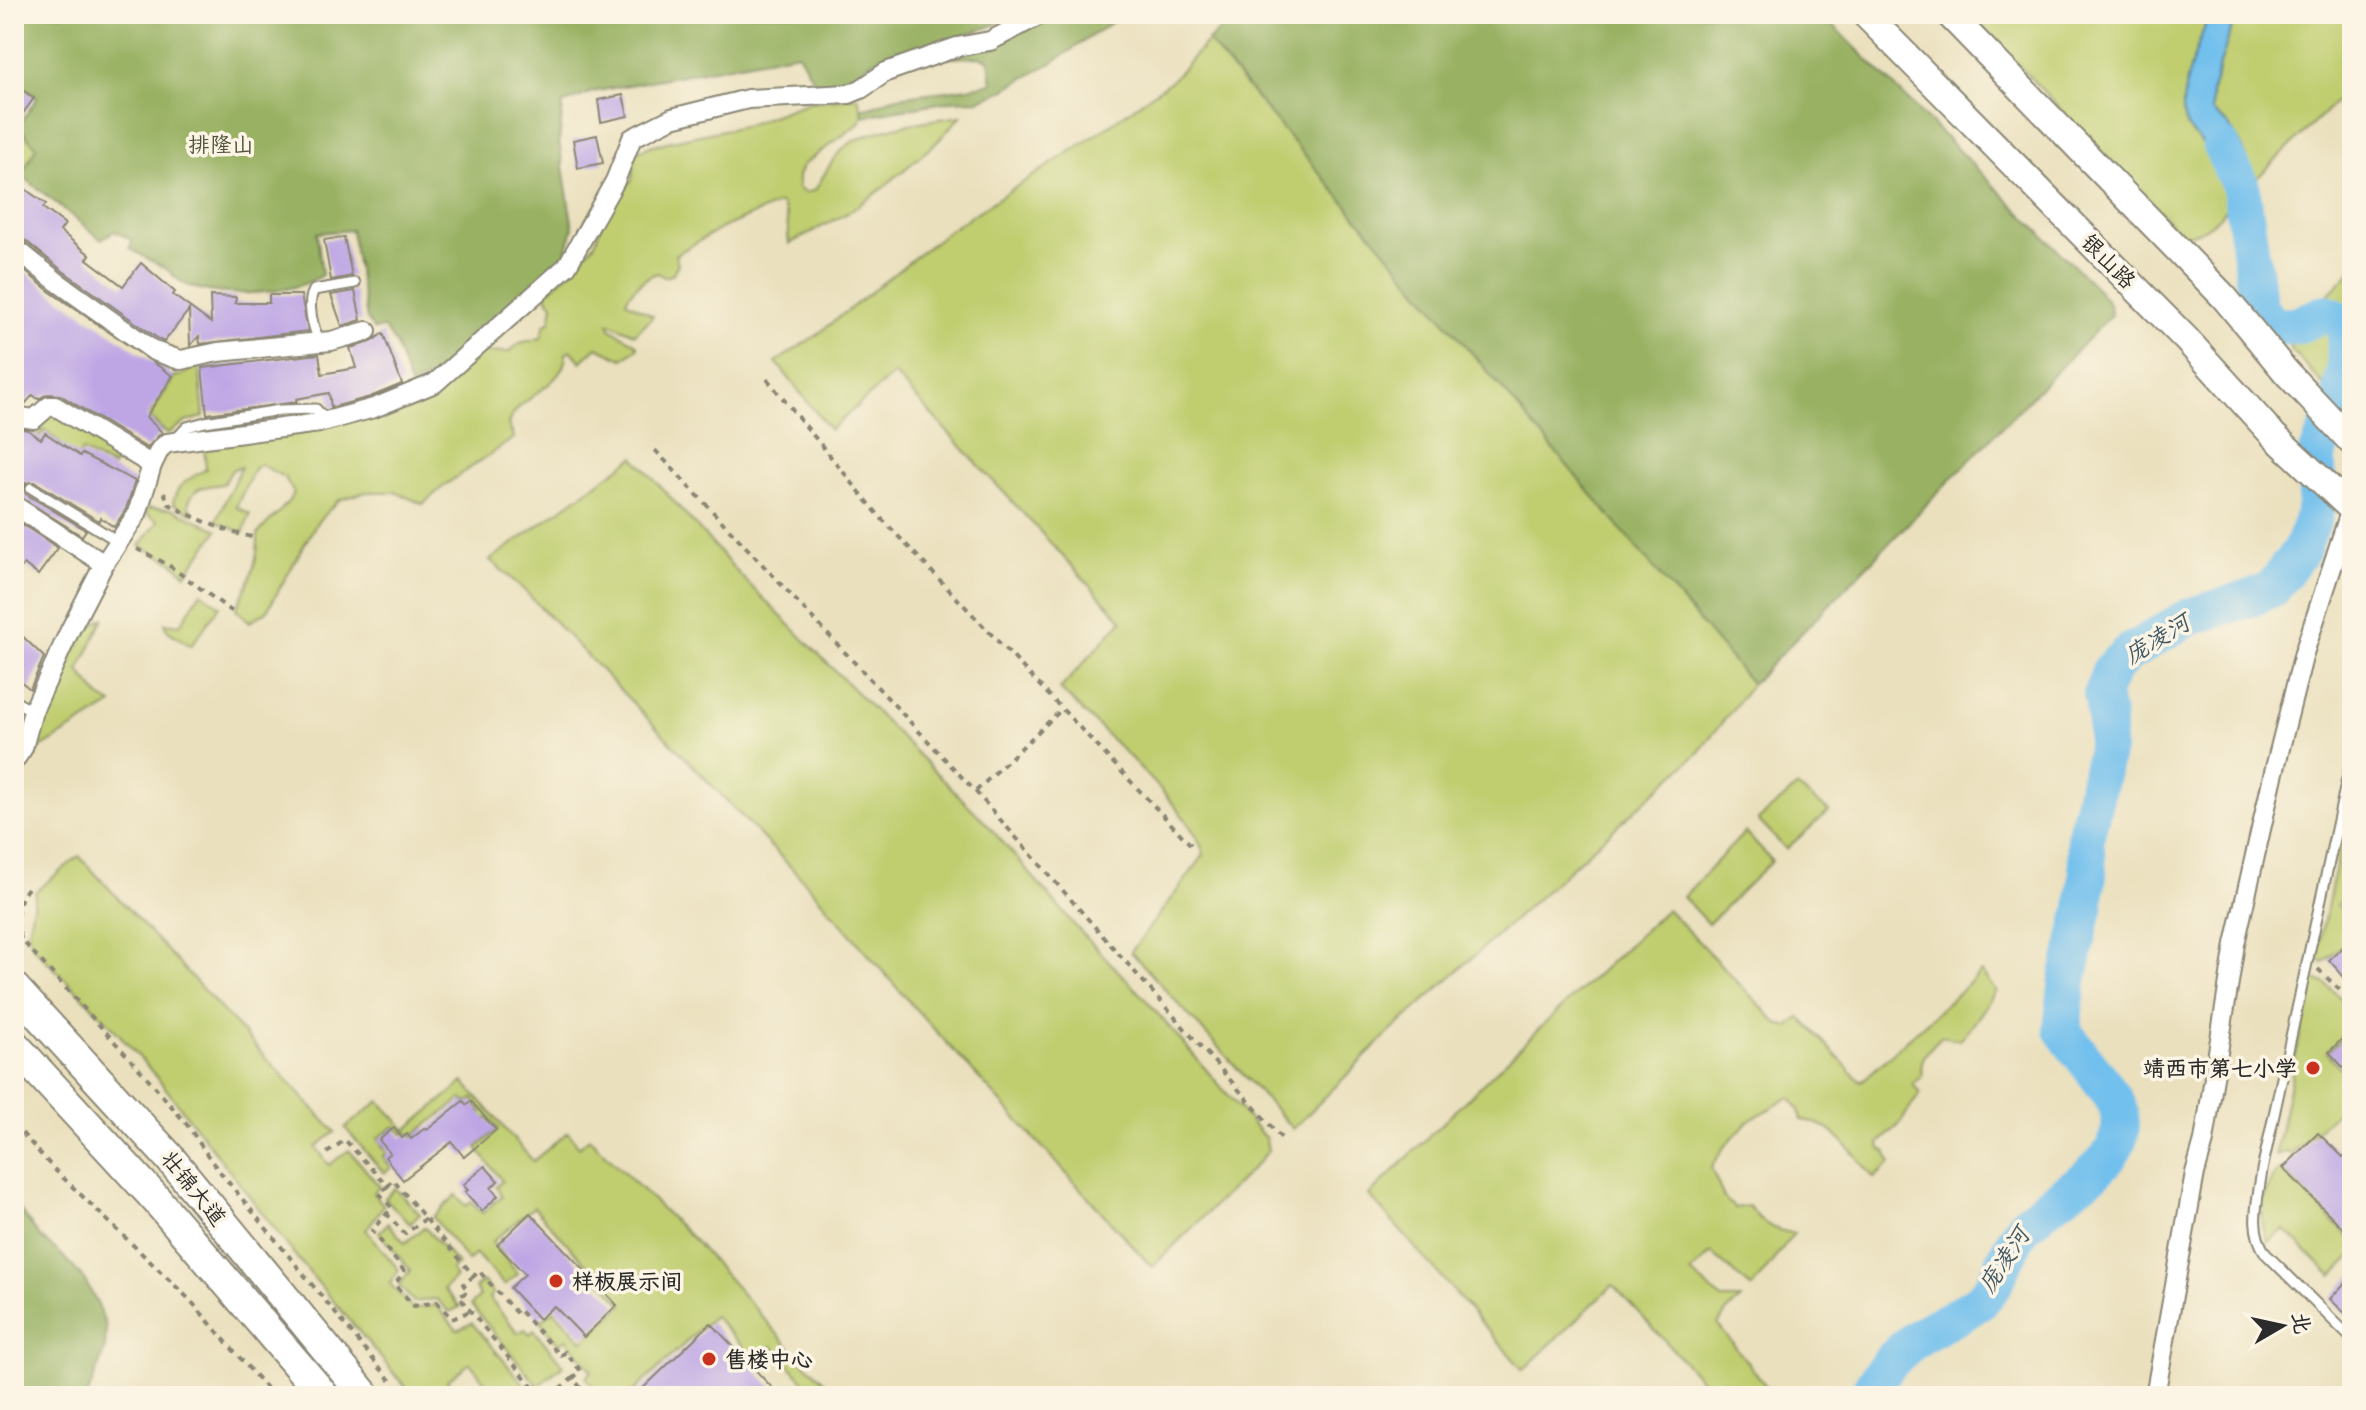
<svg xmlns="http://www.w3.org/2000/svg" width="2366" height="1410" font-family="'Gochi Hand','LXGW WenKai TC',sans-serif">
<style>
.green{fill:#c0ce70;stroke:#767c4e;stroke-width:2}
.forest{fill:#98b162;stroke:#626e46;stroke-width:2}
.water{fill:#72c0ed;stroke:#4e768c;stroke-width:2}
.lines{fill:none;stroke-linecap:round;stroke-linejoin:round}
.river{stroke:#72c0ed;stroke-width:38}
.building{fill:#bea6e5}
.service-casing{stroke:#8a8674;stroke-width:13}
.minor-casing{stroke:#8a8674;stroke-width:22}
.secondary-casing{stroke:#8a8674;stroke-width:30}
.primary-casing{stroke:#8a8674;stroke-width:34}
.path{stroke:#8a8674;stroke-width:4;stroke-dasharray:6 6;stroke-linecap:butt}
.service{stroke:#fff;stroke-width:9}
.minor{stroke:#fff;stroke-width:18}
.secondary{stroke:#fff;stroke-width:26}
.primary{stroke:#fff;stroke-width:30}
.poi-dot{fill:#c8321e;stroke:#fcf5e5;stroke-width:3}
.labels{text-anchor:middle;stroke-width:7;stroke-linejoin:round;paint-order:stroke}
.park-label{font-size:22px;fill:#50543c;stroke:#fcf5e5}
.street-label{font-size:22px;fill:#2b2b2b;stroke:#fcf5e5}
.poi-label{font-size:22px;font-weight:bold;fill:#2b2b2b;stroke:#fcf5e5;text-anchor:start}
.water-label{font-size:24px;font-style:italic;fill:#405865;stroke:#fcf5e5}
</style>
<rect width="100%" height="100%" fill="#fcf5e5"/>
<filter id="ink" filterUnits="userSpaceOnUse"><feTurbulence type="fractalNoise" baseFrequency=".0125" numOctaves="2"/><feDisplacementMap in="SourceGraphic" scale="16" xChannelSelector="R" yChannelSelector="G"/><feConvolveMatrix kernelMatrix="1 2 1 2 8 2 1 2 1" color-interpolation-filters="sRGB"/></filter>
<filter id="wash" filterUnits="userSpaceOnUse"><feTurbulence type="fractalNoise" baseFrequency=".006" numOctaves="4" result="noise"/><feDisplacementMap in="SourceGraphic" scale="32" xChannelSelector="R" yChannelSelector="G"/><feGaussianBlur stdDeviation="1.8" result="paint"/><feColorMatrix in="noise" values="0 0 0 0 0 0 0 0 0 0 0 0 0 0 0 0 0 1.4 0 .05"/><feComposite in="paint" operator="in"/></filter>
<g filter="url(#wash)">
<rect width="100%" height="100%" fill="#eae0bd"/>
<!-- green -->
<g class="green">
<path d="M1969,14H2209C2201,41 2175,97 2186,124C2189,132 2200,140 2206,147C2221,164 2229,182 2232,204C2216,219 2203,239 2179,232Z"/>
<path d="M2236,14H2352V86L2253,182C2247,152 2237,129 2212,111L2211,93Z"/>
<path d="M1208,41L1752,684L1699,752L1389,1033L1293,1129L1131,952L1204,855C1195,812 1094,724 1060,689L1122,620L894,374L830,430L776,362L818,334L948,231L1094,136L1172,80Z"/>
<path d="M858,97L863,116L858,124L803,165L798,176V188L805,193L815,190C824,176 831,159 844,148C866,128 931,120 961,116L937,142L879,191L846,214L789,244C787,228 790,216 780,203L722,228L675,255L678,264L672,275L664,277L658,273C647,275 629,291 626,301L653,316L635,334L609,323L610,328L635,343L638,347L623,359L597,347L581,362L571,350L566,353C566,387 517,396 508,424L514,438L445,485L423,504L395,492H366L339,500L317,522L267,611L250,622L236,609C248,585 259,562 258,534C269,519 284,511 294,493L285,478L260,464L254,469L236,507L250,514L243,533L216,521L241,467L233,469L223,484C206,487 194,484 188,505L193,514L173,504C176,483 190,479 206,469L204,446L396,411L434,394L486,346L487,353L509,352L520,343L541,338L545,324L550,322L553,305L545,294L571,271L595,243L606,212L632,179L635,152L653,145L747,125L809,102Z"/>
<polygon points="18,127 37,147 21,175 14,169 14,132"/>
<polygon points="2352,270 2352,333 2351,329 2321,310 2307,316"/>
<path d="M2325,319C2351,333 2340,371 2334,396L2292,351L2290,343L2294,332Z"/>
<polygon points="199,365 204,417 188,421 167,434 149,417 175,376 180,376"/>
<polygon points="50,408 118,452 113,467 82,451 77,458 45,430 41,436 25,425"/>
<polygon points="634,457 741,576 987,824 1077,928 1146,1000 1266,1139 1268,1151 1258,1163 1152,1267 912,1005 806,883 520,586 490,560"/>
<polygon points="148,508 172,509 218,530 186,574 171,561 140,546 158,521 146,514"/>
<polygon points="201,592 220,606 191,646 167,630 165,623 180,625"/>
<path d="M104,618L79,671L100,697L112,704L34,752C43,720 74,630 104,618Z"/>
<polygon points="1797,787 1829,811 1786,849 1758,820"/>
<polygon points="2352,792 2352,890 2337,905 2352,921 2352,946 2347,941 2323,963 2318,958 2318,949"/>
<polygon points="1745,832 1772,861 1708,924 1683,897"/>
<polygon points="79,856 335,1132 316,1147 329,1165 349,1150 380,1187 373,1193 384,1205 366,1230 399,1270 390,1284 413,1309 436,1305 457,1330 472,1323 534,1396 496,1396 470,1363 447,1381 458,1396 413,1396 298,1259 156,1076 109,1023 33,947 28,933 36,891"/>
<path d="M1667,909L1778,1024L1789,1027L1800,1017L1861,1082L1981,972L1996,991C1984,1008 1974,1026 1960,1040L1942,1036C1930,1048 1918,1057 1922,1076L1913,1084L1920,1093L1899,1125L1879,1143L1880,1149L1886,1151L1891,1163L1874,1178C1854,1155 1835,1123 1802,1120L1799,1110L1790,1097L1747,1122L1724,1147L1711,1168L1724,1198L1735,1208L1749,1206C1761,1223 1773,1231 1794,1233L1752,1288L1711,1253L1691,1273L1722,1299H1741L1726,1312L1718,1325L1774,1396H1716L1613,1285L1523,1370L1369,1195L1539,1029Z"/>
<polygon points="2312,978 2325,983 2352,1009 2352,1026 2327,1052 2352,1082 2352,1098 2292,1154 2283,1152 2275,1156"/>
<polygon points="464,1082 533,1161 568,1132 579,1147 589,1138 694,1240 800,1359 840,1396 817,1396 772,1346 757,1362 714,1316 629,1396 600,1396 586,1377 592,1371 566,1339 559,1344 540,1322 554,1310 583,1341 623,1305 534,1207 492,1242 518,1274 504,1285 476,1254 468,1261 433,1217 456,1195 466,1206 471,1202 482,1213 502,1196 496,1187 502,1181 477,1148 498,1129 488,1118 481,1122 476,1117 482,1112 473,1099 467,1103 462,1099 412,1136 407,1132 403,1134 395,1126 378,1138 387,1153 383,1157 391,1168 384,1173 345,1128 379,1101 406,1130"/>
<path d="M2281,1169L2352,1240V1256L2332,1276L2284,1229L2269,1242C2256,1224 2263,1182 2281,1169Z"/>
<polygon points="395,1188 420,1214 410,1224 385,1198"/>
<polygon points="388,1223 405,1243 424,1227 458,1264 451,1270 456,1277 444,1289 460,1307 449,1312 437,1299 414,1302 399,1286 410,1270 379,1232"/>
<polygon points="483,1281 493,1293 489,1298 518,1333 525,1329 530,1334 534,1330 563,1365 538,1386 471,1305 480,1296 475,1288"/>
</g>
<!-- forest -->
<g class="forest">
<path d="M14,14H1018L989,27L947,41L870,62L846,81L818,88L798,53L592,92L563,104L559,142L573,229L565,255L437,374L410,386L395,343L384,328L374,330L367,319L351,230L317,233L322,275C293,295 220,299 187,285C177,281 172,272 163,267C151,260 141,256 130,248L132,240L115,231L101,239L21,175L37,147L18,127L37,98L14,80Z"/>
<path d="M1057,14H1124L1058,59L998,93L979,100L950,101L863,116L862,108C875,108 885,99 898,97C929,92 961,91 992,83L989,60L980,57L949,58Z"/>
<polygon points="1236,14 1822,14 2100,292 2109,304 2111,315 1752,684 1208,41"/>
<polygon points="14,1202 41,1238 61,1254 84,1279 97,1303 106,1327 105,1349 87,1396 14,1396"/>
</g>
<!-- water -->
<g class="water">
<path d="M2209,14H2236L2211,93L2212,111C2237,130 2247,152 2253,182L2232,204C2229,182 2221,164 2206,147C2200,140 2189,132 2186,124C2174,97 2201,41 2209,14Z"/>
<path d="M2330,307C2366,324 2351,375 2342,405L2334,396C2340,371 2351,333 2324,319L2294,332L2307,316Z"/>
</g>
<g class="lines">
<!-- river -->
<path class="river" d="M1867,1396C1882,1367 1906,1343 1935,1327C1952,1318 1967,1312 1982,1299C2001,1281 2006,1250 2021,1230C2049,1193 2137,1167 2118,1109C2112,1089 2075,1050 2062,1029L2068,979L2084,908L2088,874L2085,839L2106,749V718L2102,693L2111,670L2127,654L2189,617L2251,598L2273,588L2302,548L2314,516L2317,497V455L2340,399L2345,373L2346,330L2340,320L2326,313L2296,326L2275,327L2259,310L2241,187L2221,146"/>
</g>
<g id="blocks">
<!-- building -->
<g class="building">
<polygon points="14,84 34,98 14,126"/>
<polygon points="623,95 628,116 601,122 598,100"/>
<polygon points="597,135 603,163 578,168 573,140"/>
<polygon points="14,181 46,204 43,208 65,224 60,231 90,255 87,259 123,286 141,263 175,292 173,295 211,323 210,296 236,297 235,303 269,303 269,295 301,295 308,331 200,344 199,336 190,346 189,310 164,342 160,340 63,271 22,238 14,235"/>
<polygon points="344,237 352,276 331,280 324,240"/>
<polygon points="14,262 49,291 173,376 146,417 162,432 147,448 60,395 48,394 38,399 33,395 24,405 14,401"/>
<polygon points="355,291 361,320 342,326 331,295"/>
<polygon points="383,333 402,384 370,397 337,406 331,407 329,393 296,399 297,402 207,414 202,368 319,354 322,374 356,368 350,348 371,342"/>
<polygon points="14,427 28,430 41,439 45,433 80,456 82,454 135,481 126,509 114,527 101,518 99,521 94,518 35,482 25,483 24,489 26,494 86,530 82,536 14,493"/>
<polygon points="14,519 58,548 38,575 24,564 14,577"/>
<polygon points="14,628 44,657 30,689 14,676"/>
<polygon points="2352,939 2352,986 2329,960"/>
<polygon points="2352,1029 2352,1077 2329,1052"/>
<polygon points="463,1101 467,1105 471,1101 496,1130 464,1157 452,1142 403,1180 385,1157 390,1153 379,1140 394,1128 402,1138 407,1134 411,1139 425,1128 427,1130"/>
<polygon points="2318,1133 2343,1157 2352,1148 2352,1237 2283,1168"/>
<polygon points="485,1166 498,1181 491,1188 498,1196 482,1211 465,1192 468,1190 463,1185"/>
<polygon points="530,1213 617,1305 584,1337 554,1306 539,1319 510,1288 525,1274 497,1245"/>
<polygon points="2352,1275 2352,1320 2330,1299"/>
<polygon points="711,1323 780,1396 635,1396"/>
</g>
</g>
</g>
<g filter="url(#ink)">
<use href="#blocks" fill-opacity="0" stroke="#8a8674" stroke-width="2"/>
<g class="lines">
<!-- service casing -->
<g class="service-casing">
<g id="service">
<path d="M320,342C313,328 306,304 314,290L355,283"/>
<polyline points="174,441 187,427 205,422 280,410 316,409 327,421"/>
<polyline points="31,488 119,542"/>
<polyline points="14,701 33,711"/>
<path d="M2352,756L2262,1170C2258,1200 2248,1229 2266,1254L2352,1339"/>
</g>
</g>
<!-- minor casing -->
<g class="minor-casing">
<g id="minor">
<polyline points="14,247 56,281 154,351 174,358 181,360 218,352 331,341 367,331"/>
<polyline points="14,413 20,417 34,419 49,406 55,406 152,465"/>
<polyline points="14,505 104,564"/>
<polyline points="14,761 23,748 33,711 70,630 104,564 137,514 152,465 160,449 167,443 319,423 374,408 435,383 567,266 615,181 632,138 672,118 748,99 849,94 861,89 886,72 957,47 990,41 1042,14"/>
<polyline points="2155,1396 2195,1173 2204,1141 2235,944 2273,776 2304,653 2352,506"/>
</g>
</g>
<!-- secondary casing -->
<g class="secondary-casing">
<g id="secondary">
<polyline points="1865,14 2186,339 2274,436 2352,509"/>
<polyline points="1949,14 2224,297 2286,372 2352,442"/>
</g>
</g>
<!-- primary casing -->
<g class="primary-casing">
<g id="primary">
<polyline points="14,988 168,1156 365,1396"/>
<polyline points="14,1045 154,1197 324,1396"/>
</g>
</g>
<!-- path -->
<g class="path">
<polyline points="767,379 881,518 1192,846"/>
<polyline points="655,450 975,791 1284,1141"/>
<path d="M164,492L169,504C188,515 234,536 255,537"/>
<polyline points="137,549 167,564 234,613"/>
<polyline points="976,791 1061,710"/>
<path d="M28,888C15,904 16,920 21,939L152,1083L188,1126L212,1162L403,1396"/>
<polyline points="2318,969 2352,1002"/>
<polyline points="14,1124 53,1168 190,1300 273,1396"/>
<polyline points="327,1153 345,1140 388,1186 393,1180 474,1276 479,1271 517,1314 520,1311 561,1356 565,1352 581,1371 573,1378 587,1396"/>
<polyline points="388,1186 379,1193 392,1208 372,1230 404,1271 395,1285 414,1306 437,1302 452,1319 470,1311"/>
<polyline points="386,1213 405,1234 425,1219"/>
<polyline points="474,1276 463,1284 468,1291 459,1297 540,1396"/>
<polyline points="550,1396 573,1378"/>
</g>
<!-- service -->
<use href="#service" class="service"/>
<!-- minor -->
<use href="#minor" class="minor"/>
<!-- secondary -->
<use href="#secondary" class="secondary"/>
<!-- primary -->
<use href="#primary" class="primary"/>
</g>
</g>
<!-- markers -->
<g class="poi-dot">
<circle cx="2313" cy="1068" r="8"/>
<circle cx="556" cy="1281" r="8"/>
<circle cx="709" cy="1359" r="8"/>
</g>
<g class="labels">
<!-- park labels -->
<g class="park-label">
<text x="221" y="152">排隆山</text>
</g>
<!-- street labels -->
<g class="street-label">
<text transform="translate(2109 261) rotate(45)" y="8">银山路</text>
<text transform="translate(194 1188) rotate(51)" y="8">壮锦大道</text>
</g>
<!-- poi labels -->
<g class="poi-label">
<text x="2297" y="1076" text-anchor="end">靖西市第七小学</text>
<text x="572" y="1289">样板展示间</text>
<text x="725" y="1367">售楼中心</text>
</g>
<!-- water labels -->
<g class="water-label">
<text transform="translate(2157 639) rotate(-32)" y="8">庞凌河</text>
<text transform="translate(2004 1260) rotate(-57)" y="8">庞凌河</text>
</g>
</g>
<!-- margin -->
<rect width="2366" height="1410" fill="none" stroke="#fcf5e5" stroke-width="48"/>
<!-- north arrow -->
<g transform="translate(2282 1326) rotate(81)" stroke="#fcf5e5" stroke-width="6" paint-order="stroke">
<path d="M0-6L14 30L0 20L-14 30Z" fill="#2b2b2b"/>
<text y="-12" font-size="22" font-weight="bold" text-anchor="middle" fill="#2b2b2b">北</text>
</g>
</svg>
